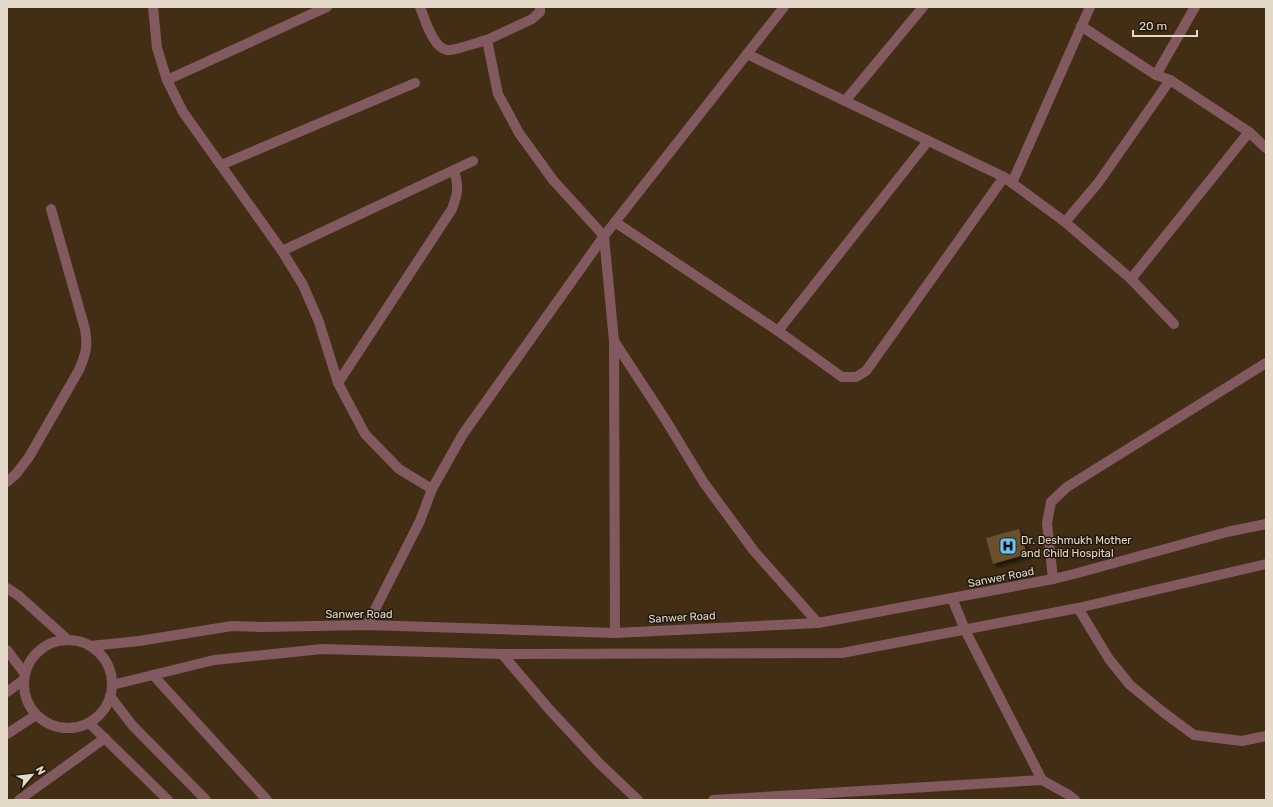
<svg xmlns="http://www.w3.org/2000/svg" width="1273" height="807" font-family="Rubik,sans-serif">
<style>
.building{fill:#6b512d;filter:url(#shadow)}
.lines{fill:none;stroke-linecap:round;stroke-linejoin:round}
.minor{stroke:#82595f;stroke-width:10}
.labels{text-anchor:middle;stroke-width:3;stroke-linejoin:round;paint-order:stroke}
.poi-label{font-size:11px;fill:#e4d8c9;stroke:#21180d;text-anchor:start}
.street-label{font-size:11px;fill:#e4d8c9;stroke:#21180d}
</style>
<defs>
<filter id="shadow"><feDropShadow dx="3.5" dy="3.5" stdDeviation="2" flood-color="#0009"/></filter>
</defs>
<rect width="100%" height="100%" fill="#412e15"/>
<!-- building -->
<polygon class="building" points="1019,529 1027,554 993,564 986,538"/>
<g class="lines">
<!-- minor -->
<g class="minor">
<polyline points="153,7 157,48 167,80 183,112 282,251 303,285 319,322 338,383 365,434 399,469 432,489"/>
<path d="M420,7C425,19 433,48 447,50C454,51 478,42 487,40"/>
<polyline points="540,7 540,12 532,19 487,40 498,94 519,133 553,180 604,236 614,341 665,419 704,483 754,551 818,623"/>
<polyline points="1081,26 1156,75 1170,80 1249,132 1266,148"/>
<polyline points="747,54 1004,177 1065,222 1131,279 1174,324"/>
<polyline points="1156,75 1195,7"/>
<polyline points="167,80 327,7"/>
<polyline points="845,101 923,7"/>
<polyline points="221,165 415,83"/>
<polyline points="1012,183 1090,7"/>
<polyline points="615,222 778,331 842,377 856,377 866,371 1004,177"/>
<polyline points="1065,222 1098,183 1170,80"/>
<polyline points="282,251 473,161"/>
<polyline points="1131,279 1249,132"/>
<polyline points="778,331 928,141"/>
<polyline points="614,341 615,633"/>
<path d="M338,383L452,209C458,193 459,186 454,171"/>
<path d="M7,482L16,474L29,457L79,370C86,353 88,347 85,329L51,209"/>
<polyline points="1053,579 1047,523 1051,502 1067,487 1266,363"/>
<polyline points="7,588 19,596 68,640"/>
<polyline points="952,598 965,630 1042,780"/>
<polyline points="1078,608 1109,659 1130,685 1163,712 1194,735 1242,741 1266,736"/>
<polyline points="367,625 420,521 432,489 463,434 604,236 784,7"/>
<circle cx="68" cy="684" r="44"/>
<polyline points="90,646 139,641 232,626 262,627 367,625 615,633 818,623 1053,579 1074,574 1227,532 1266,524"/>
<polyline points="7,650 25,674"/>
<polyline points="502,654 549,709 598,762 638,800"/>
<polyline points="153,675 267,800"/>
<polyline points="112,685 214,660 322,649 502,654 842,653 1078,608 1266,564"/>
<polyline points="7,692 22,681"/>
<polyline points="110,696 132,725 206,800"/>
<polyline points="89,723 168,800"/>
<polyline points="7,734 36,715"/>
<polyline points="19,800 105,738"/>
<polyline points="713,800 1042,780 1069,795 1075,800"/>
</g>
</g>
<!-- icons -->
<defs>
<g id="hospital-square" transform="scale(0.9)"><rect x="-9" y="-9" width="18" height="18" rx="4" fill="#68c4f0" stroke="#21180d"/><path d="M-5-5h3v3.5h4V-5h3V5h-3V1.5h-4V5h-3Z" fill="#111"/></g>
</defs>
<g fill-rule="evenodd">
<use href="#hospital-square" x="1008" y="546"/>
</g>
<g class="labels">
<!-- poi labels -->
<g class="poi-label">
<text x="1021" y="544">Dr. Deshmukh Mother<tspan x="1021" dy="13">and Child Hospital</tspan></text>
</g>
<!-- street labels -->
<g class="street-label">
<text transform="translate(1001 577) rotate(-11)" y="4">Sanwer Road</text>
<text x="359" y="618">Sanwer Road</text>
<text transform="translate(682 617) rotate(-3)" y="4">Sanwer Road</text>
</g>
</g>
<!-- border -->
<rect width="1273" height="807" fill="none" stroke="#e4d8c9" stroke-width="16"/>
<!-- north arrow -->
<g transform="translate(32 775) rotate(62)" stroke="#21180d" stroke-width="3" paint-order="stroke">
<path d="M0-3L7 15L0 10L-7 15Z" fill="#e4d8c9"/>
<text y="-6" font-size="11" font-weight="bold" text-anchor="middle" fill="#e4d8c9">N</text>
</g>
<!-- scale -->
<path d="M1133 30v6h64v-6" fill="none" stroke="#e4d8c9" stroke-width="2"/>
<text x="1139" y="30" font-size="12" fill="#e4d8c9" stroke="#21180d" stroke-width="3" paint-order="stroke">20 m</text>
</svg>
